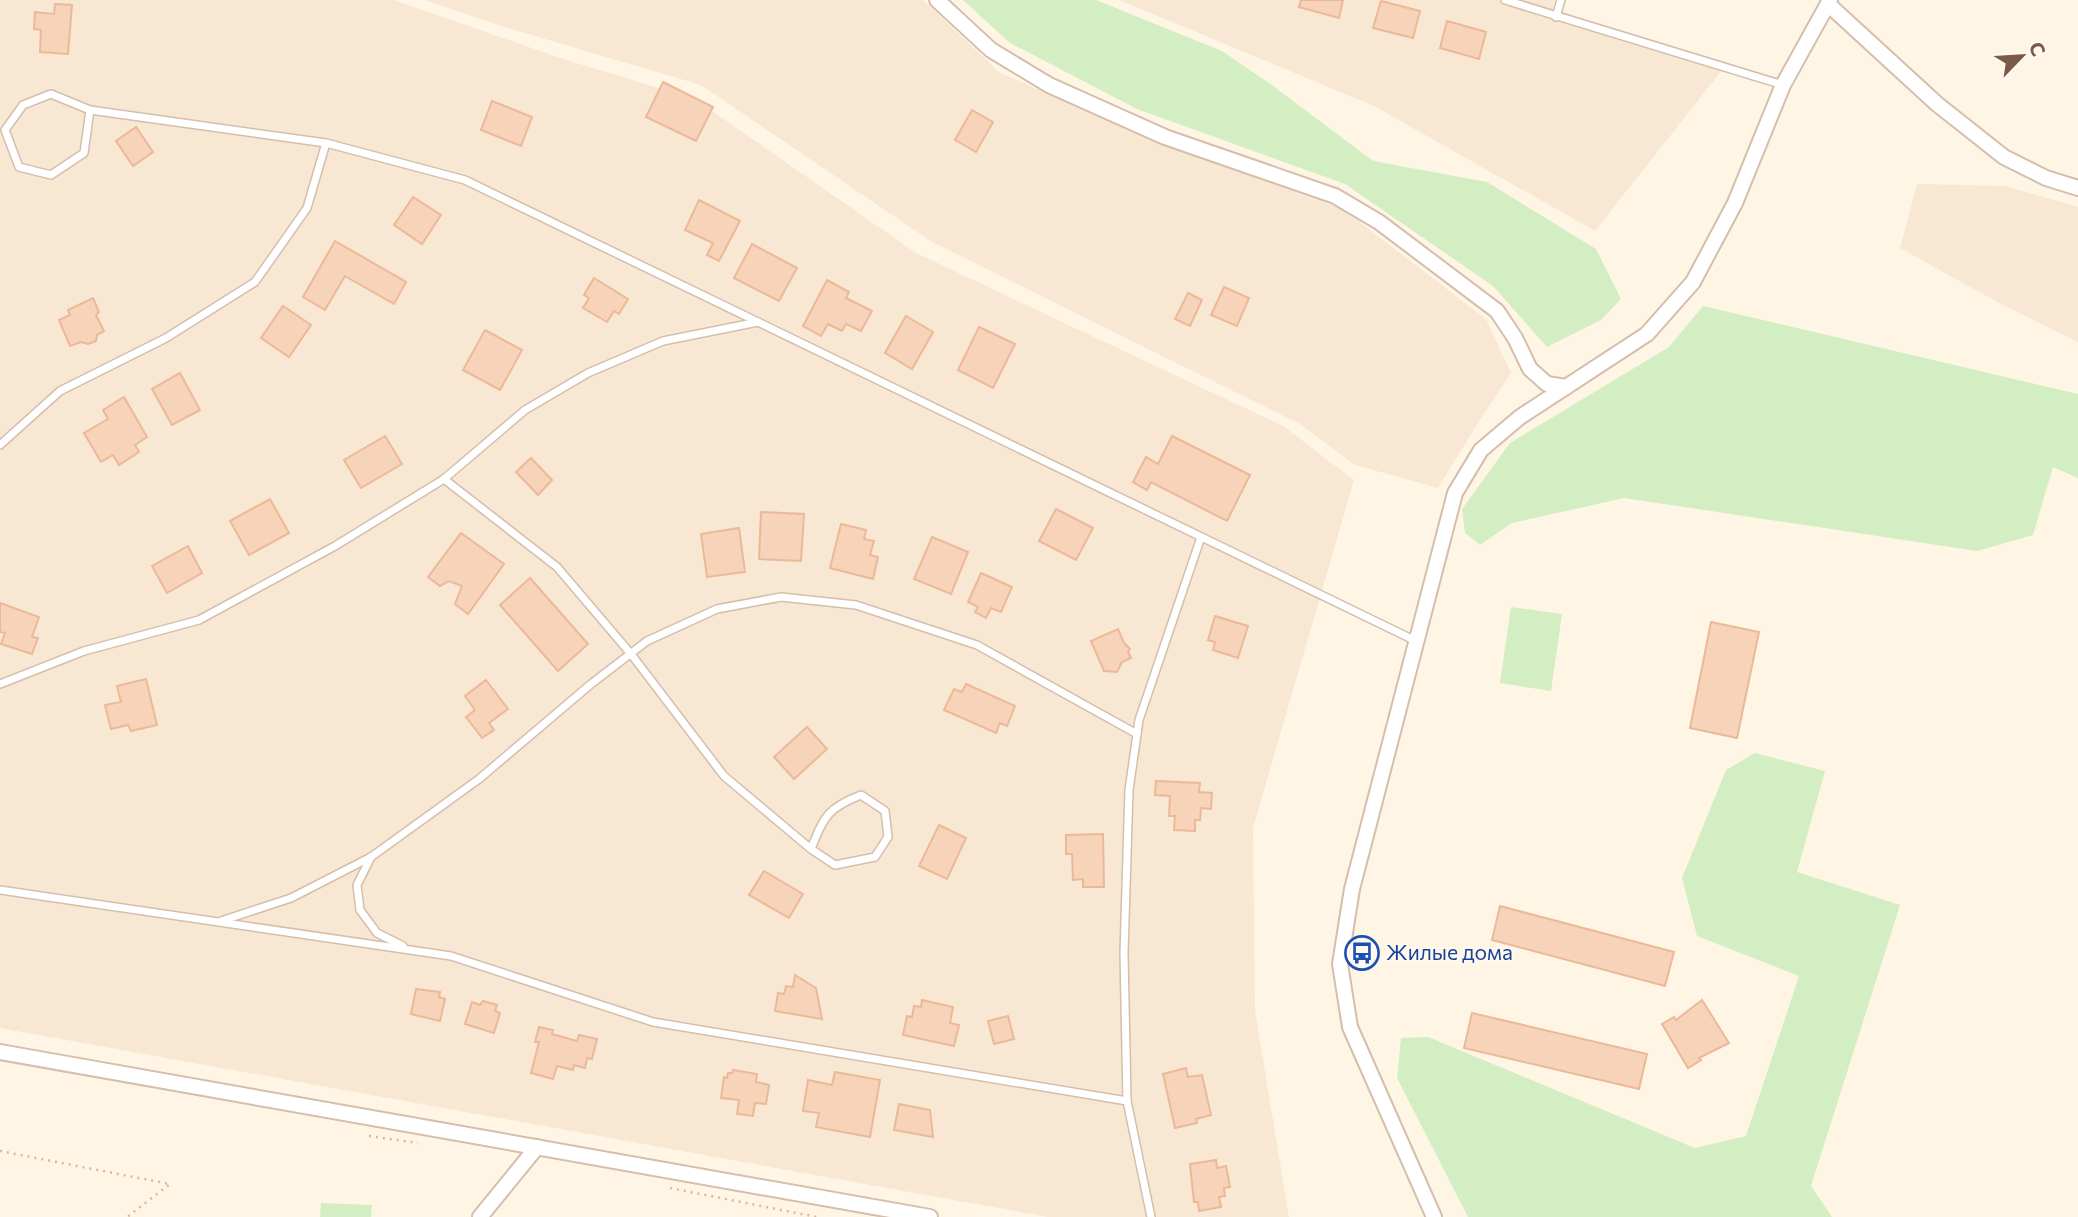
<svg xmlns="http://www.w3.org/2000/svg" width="2078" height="1217" font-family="Commissioner,sans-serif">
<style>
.residential{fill:#f7e7d3}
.green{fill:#d3eec2}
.building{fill:#f7d3ba;stroke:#ecb998;stroke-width:2}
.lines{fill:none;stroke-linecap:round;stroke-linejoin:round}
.lane-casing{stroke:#d5beac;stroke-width:10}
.street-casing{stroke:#d5beac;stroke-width:18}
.path{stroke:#ddb69c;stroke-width:2.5;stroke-dasharray:2 5;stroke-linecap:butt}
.lane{stroke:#fff;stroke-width:7}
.street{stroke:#fff;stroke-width:14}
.labels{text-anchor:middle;stroke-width:5;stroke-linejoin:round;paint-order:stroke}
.transit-label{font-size:21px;fill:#164399;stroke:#fff8ee;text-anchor:start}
</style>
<rect width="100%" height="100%" fill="#fff5e5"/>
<!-- residential -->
<g class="residential">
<polygon points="0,0 394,0 563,59 695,99 916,253 1283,426 1354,480 1253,828 1255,1011 1289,1217 1048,1217 0,1028"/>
<polygon points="425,0 923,0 999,72 1153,141 1344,210 1486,319 1511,373 1481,418 1438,488 1355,465 1300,424 932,242 701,85 501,26"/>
<polygon points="1119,0 1555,0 1550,17 1726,65 1595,231 1374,106"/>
<polygon points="1917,184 2005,186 2078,207 2078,342 1999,303 1900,248"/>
</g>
<!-- green -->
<g class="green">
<polygon points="963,0 1096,0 1222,51 1269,83 1373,161 1487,182 1596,249 1621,299 1601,320 1547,347 1493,286 1345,184 1137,109 1010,43"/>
<polygon points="1703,306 2078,394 2078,478 2053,467 2033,535 1977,551 1624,498 1512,523 1480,545 1465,533 1462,509 1510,443 1669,347"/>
<polygon points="1511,607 1562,614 1551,691 1500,683"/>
<polygon points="1755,753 1825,771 1797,872 1900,905 1811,1186 1832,1217 1468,1217 1397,1078 1401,1038 1428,1037 1695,1148 1746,1136 1799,976 1697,936 1682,878 1726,770"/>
<polygon points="321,1203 372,1205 371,1217 320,1217"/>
</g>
<!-- building -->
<g class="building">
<polygon points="1301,0 1343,0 1339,18 1299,7"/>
<polygon points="1381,1 1420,11 1413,38 1373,28"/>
<polygon points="55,4 72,5 68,54 40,52 41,30 34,29 35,12 54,14"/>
<polygon points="1447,21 1486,32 1479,59 1440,48"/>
<polygon points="663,82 713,107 696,141 646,117"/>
<polygon points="492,101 532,117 521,146 481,130"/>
<polygon points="972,110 993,122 976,152 955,140"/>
<polygon points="136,127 153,152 133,166 116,141"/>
<polygon points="413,197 441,215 422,244 394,225"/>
<polygon points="699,200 740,221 719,261 707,255 713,243 685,230"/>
<polygon points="335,241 406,282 394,304 345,276 325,310 303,297"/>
<polygon points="752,244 797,268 779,301 734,278"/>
<polygon points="594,278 628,299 619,314 614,311 607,322 583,308 589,298 584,295"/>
<polygon points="827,280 849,292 846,298 872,311 861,331 846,324 842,331 828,324 821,336 803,326"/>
<polygon points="1224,287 1249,298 1237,326 1211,315"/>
<polygon points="1188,293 1202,300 1190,326 1175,319"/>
<polygon points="93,298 99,312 96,315 104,331 97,335 96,341 88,344 81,342 70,346 59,320 70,315 68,310"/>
<polygon points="283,306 311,325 289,357 261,338"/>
<polygon points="906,316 933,332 912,369 885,353"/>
<polygon points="979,327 1015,344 993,388 958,370"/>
<polygon points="485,330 522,350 500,390 463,370"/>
<polygon points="180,373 200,410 172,425 152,389"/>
<polygon points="124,397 147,437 135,445 139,452 119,465 113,455 101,462 84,433 108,419 103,410"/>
<polygon points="385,436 402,464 361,488 344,460"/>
<polygon points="1172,436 1250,475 1227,521 1151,482 1147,490 1133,482 1146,457 1158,464"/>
<polygon points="531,458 552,480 538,495 516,472"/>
<polygon points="270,499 289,533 249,555 230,521"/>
<polygon points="1056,509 1093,528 1076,560 1039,541"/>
<polygon points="761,512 804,514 801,561 759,559"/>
<polygon points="841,524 866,530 864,539 874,541 870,555 878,557 873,579 830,568"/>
<polygon points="739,528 745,572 707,577 701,534"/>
<polygon points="461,533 504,564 468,614 455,604 462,586 449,581 440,586 428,577"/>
<polygon points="932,537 968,552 951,594 914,579"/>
<polygon points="188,546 202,573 167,593 152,566"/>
<polygon points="981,573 1012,587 1001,612 991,608 986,618 975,612 978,607 968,602"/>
<polygon points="530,578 588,644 558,671 500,605"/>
<polygon points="0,603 39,617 32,637 38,638 32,654 1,644 5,633 0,632"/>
<polygon points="1215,616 1248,626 1238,658 1213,650 1215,642 1208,640"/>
<polygon points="1711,622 1759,632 1737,738 1690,728"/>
<polygon points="1118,629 1124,643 1130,649 1128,652 1131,658 1122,662 1117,672 1104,671 1091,641"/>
<polygon points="146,679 157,725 131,731 128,725 111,729 105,705 121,702 117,686"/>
<polygon points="486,680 508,709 489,723 494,730 482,738 466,717 475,710 465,696"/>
<polygon points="966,684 1015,706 1007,726 1000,723 996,733 944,710 954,689 962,692"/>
<polygon points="807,727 827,749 794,779 774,757"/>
<polygon points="1156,781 1200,783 1199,792 1212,793 1211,809 1201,808 1200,820 1195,820 1195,831 1174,830 1175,816 1169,816 1170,796 1155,795"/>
<polygon points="939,825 966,838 947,879 919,866"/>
<polygon points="1103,834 1104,887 1083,887 1083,879 1073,880 1072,854 1066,854 1066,835"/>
<polygon points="764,871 803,894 789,918 749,895"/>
<polygon points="1500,906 1674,952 1665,986 1492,940"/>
<polygon points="795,975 816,988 822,1019 775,1011 778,993 784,994 786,986 793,987"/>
<polygon points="416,989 440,992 439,997 445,999 440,1021 411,1014"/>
<polygon points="922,1000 953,1007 950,1023 959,1025 954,1046 903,1035 907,1016 912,1017 914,1006 921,1007"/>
<polygon points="1702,1000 1729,1043 1699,1058 1701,1060 1688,1068 1662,1024 1674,1017 1676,1020"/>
<polygon points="483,1001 497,1005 495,1011 500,1013 494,1033 465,1024 472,1002 480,1005"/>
<polygon points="1472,1013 1647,1054 1639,1089 1464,1048"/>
<polygon points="1008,1016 1014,1039 994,1044 988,1021"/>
<polygon points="539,1027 553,1030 552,1034 577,1041 579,1035 597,1039 592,1059 587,1058 585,1068 574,1065 573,1070 557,1066 553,1079 531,1073 539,1042 535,1042"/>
<polygon points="1186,1068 1188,1077 1202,1075 1211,1115 1196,1119 1197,1123 1175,1128 1163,1074"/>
<polygon points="733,1070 757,1074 756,1082 769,1085 766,1104 755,1103 753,1116 737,1114 739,1100 721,1098 724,1077 727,1078 728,1073 732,1073"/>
<polygon points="835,1072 880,1080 870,1137 816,1127 819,1113 803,1111 808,1080 832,1085"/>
<polygon points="899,1104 930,1110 933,1137 894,1130"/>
<polygon points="1216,1160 1217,1168 1226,1166 1230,1187 1224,1188 1225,1196 1219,1197 1221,1207 1199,1211 1198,1202 1194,1202 1190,1164"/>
</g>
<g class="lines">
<!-- lane casing -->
<g class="lane-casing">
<g id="lane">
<polyline points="1505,0 1783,85"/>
<polyline points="1556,17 1561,0"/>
<polyline points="90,110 84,153 51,175 19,167 5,130 23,105 51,94 90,110 326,143 465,180 1416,641"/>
<polyline points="0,445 60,391 166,338 255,282 307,208 326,143"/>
<path d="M444,479L557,567L631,654L724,776L811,849L835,865L875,857L888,837L885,811L861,795C827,808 824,817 811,849"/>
<polyline points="0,684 84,651 199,620 335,546 444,479 525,410 588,373 663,341 758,322"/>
<polyline points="371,857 357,885 360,910 377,933 403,946"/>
<polyline points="0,890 451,956 653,1022 1127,1101 1151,1217"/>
<polyline points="221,921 291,898 371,857 479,779 591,684 647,641 717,609 781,597 856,605 977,645 1137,734"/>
<polyline points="1127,1101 1124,953 1129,790 1139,720 1201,537"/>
</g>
</g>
<!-- street casing -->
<g class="street-casing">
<g id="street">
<polyline points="937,0 991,50 1049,85 1165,137 1335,196 1379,222 1497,311 1515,338 1530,369 1547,384 1566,387"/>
<polyline points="1828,4 1937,104 2004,157 2046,178 2078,188"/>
<polyline points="0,1052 930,1217"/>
<polyline points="480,1217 537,1147"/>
<polyline points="1434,1217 1350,1027 1340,964 1352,889 1455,493 1481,450 1520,417 1647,334 1693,282 1735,203 1783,85 1830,0"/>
</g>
</g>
<!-- path -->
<g class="path">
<polyline points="369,1136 418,1143"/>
<polyline points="0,1151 170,1184 127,1217"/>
<polyline points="670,1188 817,1217"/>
</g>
<!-- lane -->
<use href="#lane" class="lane"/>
<!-- street -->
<use href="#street" class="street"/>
</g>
<!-- icons -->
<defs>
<g id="bus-ring" transform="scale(1.75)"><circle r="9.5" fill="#fff8ee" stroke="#1a4fb4" stroke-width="1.5"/><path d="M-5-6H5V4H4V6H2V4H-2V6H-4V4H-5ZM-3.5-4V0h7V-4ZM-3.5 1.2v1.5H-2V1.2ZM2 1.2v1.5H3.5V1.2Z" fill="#1a4fb4"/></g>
</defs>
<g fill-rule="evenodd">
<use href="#bus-ring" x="1362" y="953"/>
</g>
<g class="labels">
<!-- transit labels -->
<g class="transit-label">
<text x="1386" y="960">Жилые дома</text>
</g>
</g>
<!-- north arrow -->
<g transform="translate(2022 56) rotate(65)" stroke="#fff8ee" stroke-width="5" paint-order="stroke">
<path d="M0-5L12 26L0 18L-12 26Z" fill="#7b5a47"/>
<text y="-10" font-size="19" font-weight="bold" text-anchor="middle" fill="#7b5a47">С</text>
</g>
</svg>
